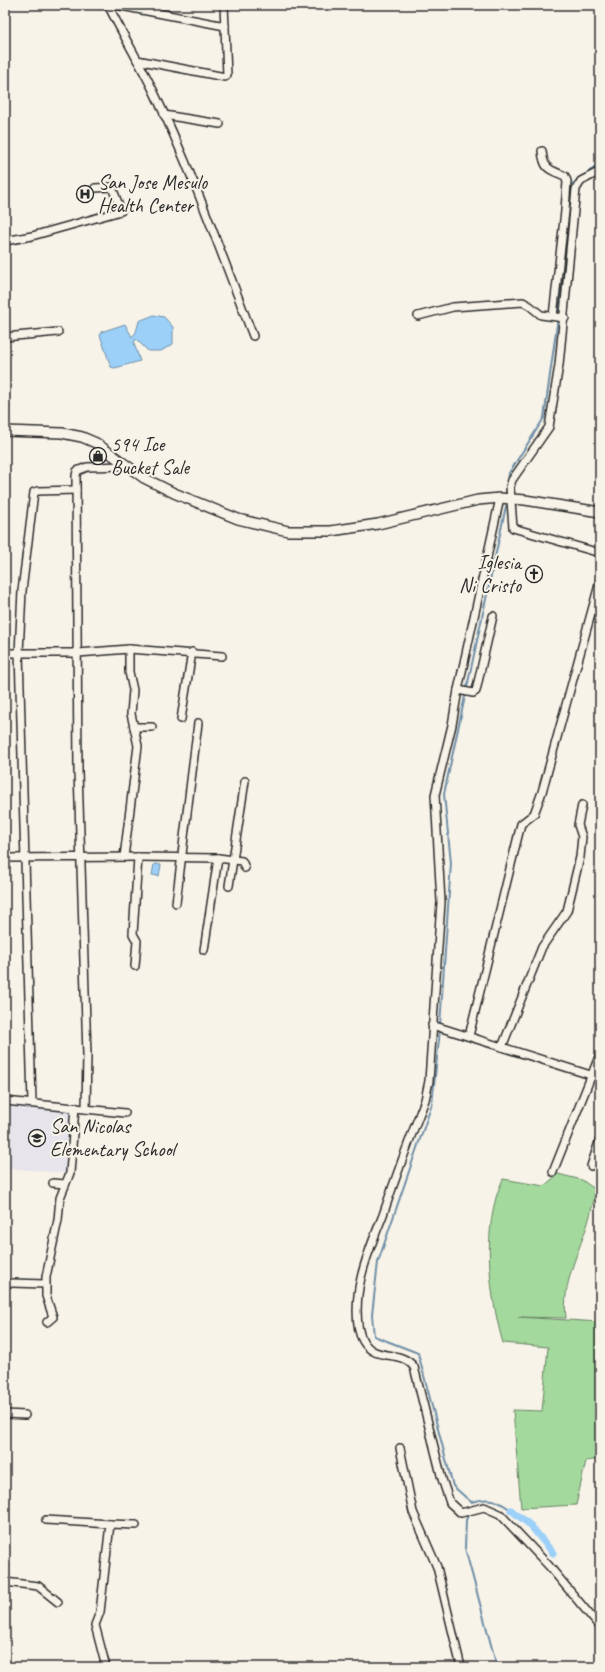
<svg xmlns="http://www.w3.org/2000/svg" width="605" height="1672" font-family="Caveat,sans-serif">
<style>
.built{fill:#e7e4eb}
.green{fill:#a3d99c;stroke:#678264}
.water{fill:#9cd0f9;stroke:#6f8ea7}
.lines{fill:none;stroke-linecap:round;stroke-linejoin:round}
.stream{stroke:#6f8ea7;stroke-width:2}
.canal{stroke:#9cd0f9;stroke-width:7}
.minor-casing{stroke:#2b2b2b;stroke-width:10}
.secondary-casing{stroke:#2b2b2b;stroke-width:12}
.minor{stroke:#f7f3e8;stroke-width:7}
.secondary{stroke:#f7f3e8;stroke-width:9}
.labels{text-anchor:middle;stroke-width:4;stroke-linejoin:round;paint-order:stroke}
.poi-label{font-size:20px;fill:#2b2b2b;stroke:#f7f3e8;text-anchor:start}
</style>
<rect width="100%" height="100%" fill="#f7f3e8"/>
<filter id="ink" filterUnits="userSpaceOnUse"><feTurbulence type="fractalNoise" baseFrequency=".025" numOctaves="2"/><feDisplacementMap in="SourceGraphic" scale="8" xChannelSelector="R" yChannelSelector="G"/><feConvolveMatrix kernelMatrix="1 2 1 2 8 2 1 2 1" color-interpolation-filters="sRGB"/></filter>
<g filter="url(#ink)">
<!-- built -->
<polygon class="built" points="5,1103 72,1108 66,1173 5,1168"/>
<!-- green -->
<path class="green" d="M558,1174L582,1180L596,1190C593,1202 591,1214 587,1226C577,1256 562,1285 566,1318L518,1317L600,1322V1459L586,1461L576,1505L521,1508L513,1410L542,1411L548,1347L503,1343C489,1295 481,1225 503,1179L544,1186Z"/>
<!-- water -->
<g class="water">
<polygon points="154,315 164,317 173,327 173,344 161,351 148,351 136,339 134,343 140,361 115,368 111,367 100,335 101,332 125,324 132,337 136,332 139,321"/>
<polygon points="154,864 161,865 159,876 152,875"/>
</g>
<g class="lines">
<!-- stream -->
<g class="stream">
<polyline points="584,176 600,162"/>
<polyline points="508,483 509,473 544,418 564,274 571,185 579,179"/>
<polyline points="506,493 507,488"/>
<polyline points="440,1025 451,863 444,794 506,506"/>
<path d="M440,1030L432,1104L378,1262L372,1315L374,1336L418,1353L453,1486L471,1502C490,1497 496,1499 511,1510"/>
<polyline points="469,1513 466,1520 465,1548 497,1667"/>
</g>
<!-- canal -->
<polyline class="canal" points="511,1510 530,1525 553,1553"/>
<!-- minor casing -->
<g class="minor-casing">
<g id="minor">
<path d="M108,5C122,33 138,60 152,88C191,168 221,253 253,336"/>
<polyline points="116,5 225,26"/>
<polyline points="137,60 225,77 227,75 224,5"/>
<polyline points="164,115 220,124"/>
<path d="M542,151C544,170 549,169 565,176L567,181L565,211L553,316"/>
<polyline points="600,171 581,181 576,189 559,365 549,427 512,480 510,487 513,528 600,553"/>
<polyline points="5,241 32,236 121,211 112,187 95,188"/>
<polyline points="418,316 453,307 523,302 530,306 541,315 565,318"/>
<polyline points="5,337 58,332"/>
<path d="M500,498L458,690L452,725L435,795L441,902L429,1081L425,1100C410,1138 396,1176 383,1215C375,1235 366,1256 361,1278C357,1294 354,1326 363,1341C376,1363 399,1348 414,1367L442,1479L450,1503L461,1513L484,1507L500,1514L549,1566L600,1627"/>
<polyline points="129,649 129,672 133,690 131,714 134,727 152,727"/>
<polyline points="5,653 78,653 129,649 222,656"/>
<polyline points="458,690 473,693 476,691 493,616"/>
<polyline points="181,719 192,652"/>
<polyline points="124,857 138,746 134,727"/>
<polyline points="5,858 138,857 218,858 242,861 245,868"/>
<polyline points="229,886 245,781"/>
<polyline points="176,903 198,723"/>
<polyline points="204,950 218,858"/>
<polyline points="135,966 137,941 133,934 138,857"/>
<polyline points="432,1025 600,1078"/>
<polyline points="469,1036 519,832 521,824 534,814 542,792 600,581"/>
<polyline points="502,1047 542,947 567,911 580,857 582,837 578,825 582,805"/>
<polyline points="5,1101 125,1113"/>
<polyline points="32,1103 19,653 22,591 34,492 38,491 76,490"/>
<polyline points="86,1109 87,1055 78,771 76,476 77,471 87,467 128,466"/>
<polyline points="591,1166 600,1139"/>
<polyline points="553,1172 600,1054"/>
<polyline points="53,1183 65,1184"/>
<polyline points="12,1283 45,1284"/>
<polyline points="47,1322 53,1317 46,1296 46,1277 58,1220 60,1198 70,1173 75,1107"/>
<polyline points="5,1414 25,1415"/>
<polyline points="400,1448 413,1512 437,1567 461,1667"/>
<polyline points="46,1520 110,1524 100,1612 95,1625 106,1667"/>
<polyline points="110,1524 136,1525"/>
<polyline points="5,1582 38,1586 58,1602"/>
</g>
</g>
<!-- secondary casing -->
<g class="secondary-casing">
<polyline id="secondary" points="5,431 62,433 82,437 96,443 144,478 174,493 238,519 288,531 331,531 378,524 478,500 500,498 525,500 600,512"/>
</g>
<!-- minor -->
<use href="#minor" class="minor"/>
<!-- secondary -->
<use href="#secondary" class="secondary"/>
</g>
</g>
<!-- icons -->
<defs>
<g id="hospital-ring" transform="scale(0.9)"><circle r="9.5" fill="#f7f3e8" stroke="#2b2b2b" stroke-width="1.5"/><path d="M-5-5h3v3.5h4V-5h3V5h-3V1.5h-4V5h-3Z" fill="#2b2b2b"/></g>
<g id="shop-ring" transform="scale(0.9)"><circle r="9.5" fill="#f7f3e8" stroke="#2b2b2b" stroke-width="1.5"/><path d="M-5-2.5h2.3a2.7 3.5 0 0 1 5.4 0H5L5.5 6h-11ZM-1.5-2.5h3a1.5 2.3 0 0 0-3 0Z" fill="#2b2b2b"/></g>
<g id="church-ring" transform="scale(0.9)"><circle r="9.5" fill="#f7f3e8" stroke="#2b2b2b" stroke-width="1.5"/><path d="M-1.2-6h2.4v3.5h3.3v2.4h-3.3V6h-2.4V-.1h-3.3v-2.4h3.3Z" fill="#2b2b2b"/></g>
<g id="school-ring" transform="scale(0.9)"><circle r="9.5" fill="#f7f3e8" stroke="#2b2b2b" stroke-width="1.5"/><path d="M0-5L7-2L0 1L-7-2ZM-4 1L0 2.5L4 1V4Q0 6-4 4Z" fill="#2b2b2b"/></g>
</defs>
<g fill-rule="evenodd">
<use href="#hospital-ring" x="85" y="194"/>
<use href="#shop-ring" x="98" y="456"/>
<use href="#church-ring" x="534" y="574"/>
<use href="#school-ring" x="37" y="1138"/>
</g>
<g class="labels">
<!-- poi labels -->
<g class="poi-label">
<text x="98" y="189">San Jose Mesulo<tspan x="98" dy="23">Health Center</tspan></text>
<text x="111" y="451">594 Ice<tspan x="111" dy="23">Bucket Sale</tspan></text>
<text x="521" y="569" text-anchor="end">Iglesia<tspan x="521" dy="23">Ni Cristo</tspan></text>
<text x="50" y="1133">San Nicolas<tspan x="50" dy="23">Elementary School</tspan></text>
</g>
</g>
<!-- margin -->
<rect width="605" height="1672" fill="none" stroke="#f7f3e8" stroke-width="20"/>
<rect x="10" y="10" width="585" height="1652" fill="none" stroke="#2b2b2b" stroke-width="1.5" filter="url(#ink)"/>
</svg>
